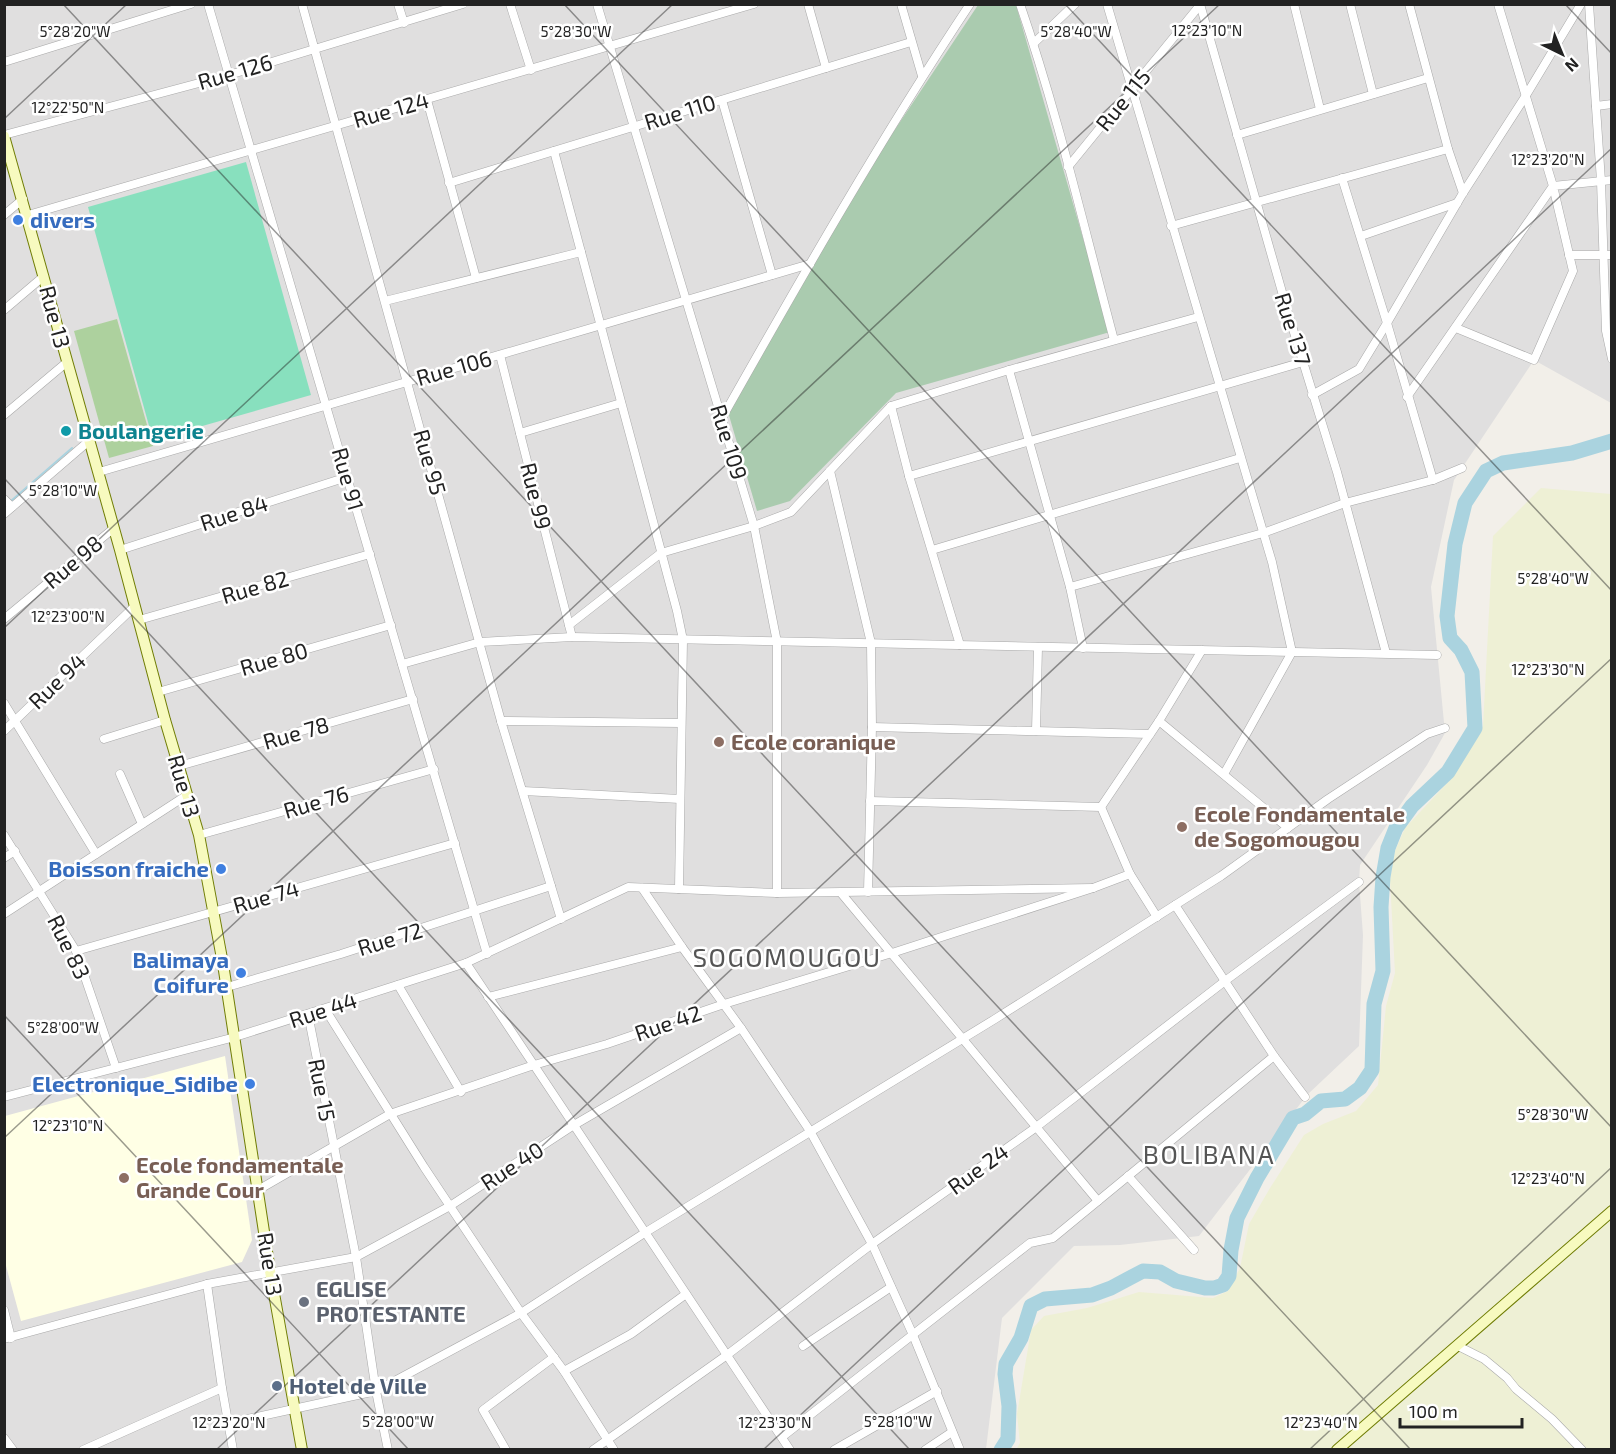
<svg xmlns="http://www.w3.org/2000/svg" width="1616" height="1454" font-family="'Exo 2',sans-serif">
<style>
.residential{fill:#e0dfdf}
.education{fill:#ffffe5}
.farmland{fill:#eef0d5}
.forest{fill:#add19e}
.cemetery{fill:#aacbaf}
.pitch{fill:#88e0be}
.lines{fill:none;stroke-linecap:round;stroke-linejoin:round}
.stream{stroke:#aad3df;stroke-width:2}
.river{stroke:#aad3df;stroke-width:15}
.street-casing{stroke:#a9a9a9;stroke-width:9}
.secondary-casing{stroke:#707d05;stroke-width:12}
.street{stroke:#fff;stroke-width:8}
.secondary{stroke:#f7fabf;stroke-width:10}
.ticks{fill:none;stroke:#222;stroke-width:1.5;stroke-opacity:0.45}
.shop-dot{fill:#3f7fe0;stroke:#fff;stroke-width:2}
.culture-dot{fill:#0f9aa8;stroke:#fff;stroke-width:2}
.education-dot{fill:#8d6e63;stroke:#fff;stroke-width:2}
.worship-dot{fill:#6b7280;stroke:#fff;stroke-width:2}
.service-dot{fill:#5c6f8a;stroke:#fff;stroke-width:2}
.labels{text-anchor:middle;stroke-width:5;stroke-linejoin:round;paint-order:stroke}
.street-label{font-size:22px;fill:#222;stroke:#fff}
.shop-label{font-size:22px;font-weight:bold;fill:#366cbe;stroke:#fff;text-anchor:end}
.culture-label{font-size:22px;font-weight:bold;fill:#0d838f;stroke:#fff;text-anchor:start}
.education-label{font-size:22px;font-weight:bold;fill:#785e54;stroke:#fff;text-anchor:start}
.worship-label{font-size:22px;font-weight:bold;fill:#5b616d;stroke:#fff;text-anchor:start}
.service-label{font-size:22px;font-weight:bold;fill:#4e5e75;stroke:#fff;text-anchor:start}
.quarter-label{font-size:26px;letter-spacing:1.5px;fill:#555;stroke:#fff}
.ticks-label{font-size:15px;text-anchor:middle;fill:#222;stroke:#fff;stroke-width:5;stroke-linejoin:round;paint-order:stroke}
</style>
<rect width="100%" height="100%" fill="#f2efe9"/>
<!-- residential -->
<polygon class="residential" points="5,5 1611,5 1611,403 1534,360 1454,480 1431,587 1445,733 1427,765 1360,865 1359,882 1363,935 1359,1046 1307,1095 1199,1236 1120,1245 1074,1246 1002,1318 986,1449 5,1450"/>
<!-- education -->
<polygon class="education" points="225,1056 252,1240 242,1262 21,1321 5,1262 5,1116"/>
<!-- farmland -->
<polygon class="farmland" points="1541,488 1611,494 1611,1449 1016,1450 1020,1443 1017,1414 1031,1330 1044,1316 1087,1308 1139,1292 1213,1298 1228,1291 1240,1268 1249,1224 1270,1188 1304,1135 1323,1124 1356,1111 1378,1085 1386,1006 1395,973 1390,880 1395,851 1405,828 1452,778 1483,726 1493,536"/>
<!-- forest -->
<polygon class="forest" points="117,319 153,446 109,458 74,331"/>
<!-- cemetery -->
<polygon class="cemetery" points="978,5 1016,5 1110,332 896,393 790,501 757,511 728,412 874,161"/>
<!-- pitch -->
<polygon class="pitch" points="246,162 311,395 153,440 88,207"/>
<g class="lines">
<!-- stream -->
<polyline class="stream" points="11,501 72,448"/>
<!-- river -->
<polyline class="river" points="1001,1450 1008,1439 1009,1406 1005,1374 1006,1364 1021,1338 1031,1306 1045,1299 1092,1295 1111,1288 1143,1271 1160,1272 1176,1281 1205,1288 1214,1288 1223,1285 1229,1276 1231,1250 1237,1218 1257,1178 1293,1118 1305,1114 1321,1101 1345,1099 1360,1088 1372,1070 1374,1004 1383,971 1381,907 1383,877 1388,848 1396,828 1412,806 1448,772 1475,728 1472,672 1461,650 1450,638 1447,616 1455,544 1465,503 1486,471 1503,463 1572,453 1612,441"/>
<!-- street casing -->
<g class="street-casing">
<g id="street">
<polyline points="208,4 487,954"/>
<polyline points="302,4 501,721 561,919"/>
<polyline points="398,4 404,23"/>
<polyline points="510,4 531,70"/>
<polyline points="597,4 754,526 777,642 777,893"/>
<polyline points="808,4 826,68"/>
<polyline points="901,4 922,76"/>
<path d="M1020,4C1058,114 1084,228 1114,340"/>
<polyline points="1107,4 1272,562 1292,652 1224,774"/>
<polyline points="1200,4 1288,313 1337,472 1386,653"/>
<polyline points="1294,4 1320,109"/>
<polyline points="1350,4 1373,94"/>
<polyline points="1589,4 1601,181 1606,331 1612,359"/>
<polyline points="1034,43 1075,4"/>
<polyline points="4,62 191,4"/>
<polyline points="427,100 476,278"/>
<polyline points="722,100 772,275"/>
<polyline points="1596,106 1612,104"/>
<polyline points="4,135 229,75 463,4"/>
<polyline points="1237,135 1428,78"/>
<polyline points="1448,149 1463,193"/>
<polyline points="554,151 677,611 683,640 679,889"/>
<polyline points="1068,167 1200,5"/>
<polyline points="1342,178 1387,323 1433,480"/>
<polyline points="449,183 911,42"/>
<polyline points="4,215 23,199"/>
<polyline points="28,215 754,4"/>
<polyline points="1171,226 1448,149 1409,4"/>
<polyline points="1361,236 1457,203"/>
<polyline points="1569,255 1612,255"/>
<polyline points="385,301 581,252"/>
<polyline points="4,310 44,276"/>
<polyline points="1456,328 1534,360 1573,271 1553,186 1612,180"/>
<polyline points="500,355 572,637"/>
<polyline points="1009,370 1070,587 1083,648"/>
<polyline points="1312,395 1359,369 1387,323 1463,193 1525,97 1581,4"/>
<polyline points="1407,397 1553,186 1498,4"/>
<polyline points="891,406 909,476 960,645"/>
<polyline points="4,415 67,362"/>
<path d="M722,418C801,278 881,138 970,4"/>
<polyline points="520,433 621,403"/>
<polyline points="830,471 871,643 872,727 868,892"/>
<polyline points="99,472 810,264"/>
<polyline points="909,476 1303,362"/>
<polyline points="4,499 12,507"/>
<polyline points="4,514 90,440"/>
<polyline points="120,550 347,477"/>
<polyline points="932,550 1240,458"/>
<polyline points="1070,587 1263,533 1345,503 1433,480 1462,468"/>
<polyline points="4,619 114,528"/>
<polyline points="139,620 370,554"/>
<polyline points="569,625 661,553 754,526 791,512 891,406 1009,370 1198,317"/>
<polyline points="402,664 480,642 572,637 1437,655"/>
<polyline points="158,692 391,625"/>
<polyline points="4,703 96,854"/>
<polyline points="501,721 681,723"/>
<polyline points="1159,721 1288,828"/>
<polyline points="872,727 1150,734"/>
<polyline points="4,731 135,606"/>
<polyline points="1036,731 1038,647"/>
<polyline points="104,739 165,720"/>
<polyline points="179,766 413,699"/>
<polyline points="120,774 142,824"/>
<polyline points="523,791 680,799"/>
<polyline points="870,801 1101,807"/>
<polyline points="1101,807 1159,721 1202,650"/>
<polyline points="1101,807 1130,874 1157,917"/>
<polyline points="4,835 76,951 116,1068"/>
<polyline points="199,835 434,769"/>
<polyline points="4,858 15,851"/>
<polyline points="642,888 682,947 741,1028 810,1131 872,1244 913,1335 960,1450"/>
<polyline points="841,893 1098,1201"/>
<polyline points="1175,905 1274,1056 1305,1097"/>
<polyline points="4,914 187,795"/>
<polyline points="76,951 455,843"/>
<polyline points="466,963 790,1450"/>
<polyline points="398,985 461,1092"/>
<polyline points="227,987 341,954 551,886"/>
<polyline points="488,997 682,947"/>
<polyline points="325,1009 424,1167 521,1313 564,1371 614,1450"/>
<polyline points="308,1014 356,1257 376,1391 388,1450"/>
<polyline points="4,1097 235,1037 466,963 628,887 777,893 1093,888"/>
<polyline points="1128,1176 1194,1250"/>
<polyline points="258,1190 390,1114 534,1065 607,1044 724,1004 892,953 1093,888 1130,874"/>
<polyline points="207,1284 222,1388 233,1450"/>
<polyline points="4,1310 11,1338"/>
<polyline points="4,1339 207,1284 356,1257 450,1206 574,1125 741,1028"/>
<polyline points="803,1346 891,1287"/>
<polyline points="1458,1346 1484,1359 1507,1378 1516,1389 1552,1419 1582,1450"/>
<polyline points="564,1371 631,1334 686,1294"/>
<polyline points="229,1423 376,1391 521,1313 646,1232 995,1019 1221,876 1328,799 1427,734 1445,728"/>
<polyline points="782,1437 1030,1243 1053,1238 1274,1056"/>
<polyline points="4,1438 13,1450"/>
<polyline points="83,1450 222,1388"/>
<polyline points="506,1450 483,1410 554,1357"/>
<polyline points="593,1450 727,1355 872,1244 1035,1128 1225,981 1359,882"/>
<polyline points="834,1450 937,1391"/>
<polyline points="925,1450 952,1432"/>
</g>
</g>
<!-- secondary casing -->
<g class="secondary-casing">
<g id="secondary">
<polyline points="4,136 120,550 165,720 199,835 223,964 270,1271 302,1450"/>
<polyline points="1337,1450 1612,1211"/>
</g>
</g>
<!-- street -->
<use href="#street" class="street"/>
<!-- secondary -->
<use href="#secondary" class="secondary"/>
</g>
<!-- ticks -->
<path class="ticks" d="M63,4L1411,1450M564,4L1612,1128M1065,4L1612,591M1565,4L1612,54M4,119L127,4M4,478L910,1450M4,628L673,4M4,1015L409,1450M4,1138L1220,4M216,1450L1612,148M763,1450L1612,658M1309,1450L1612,1167"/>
<!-- markers -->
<g class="shop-dot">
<circle cx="18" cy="220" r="6"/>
<circle cx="221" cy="869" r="6"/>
<circle cx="241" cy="973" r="6"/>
<circle cx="250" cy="1084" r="6"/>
</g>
<circle class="culture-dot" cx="66" cy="431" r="6"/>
<g class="education-dot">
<circle cx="719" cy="742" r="6"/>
<circle cx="1182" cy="827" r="6"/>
<circle cx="124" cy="1178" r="6"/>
</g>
<circle class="worship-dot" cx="304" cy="1302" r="6"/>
<circle class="service-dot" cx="277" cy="1386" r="6"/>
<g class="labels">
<!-- street labels -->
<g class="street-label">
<text transform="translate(235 72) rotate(-16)" y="8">Rue 126</text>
<text transform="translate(1123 100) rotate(-51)" y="8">Rue 115</text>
<text transform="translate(391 110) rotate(-16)" y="8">Rue 124</text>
<text transform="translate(680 112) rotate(-17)" y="8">Rue 110</text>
<text transform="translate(55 317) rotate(75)" y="8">Rue 13</text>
<text transform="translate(1293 329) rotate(73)" y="8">Rue 137</text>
<text transform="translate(454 368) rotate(-16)" y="8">Rue 106</text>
<text transform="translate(729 442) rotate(73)" y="8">Rue 109</text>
<text transform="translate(430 462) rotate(74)" y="8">Rue 95</text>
<text transform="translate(348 479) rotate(74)" y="8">Rue 91</text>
<text transform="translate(536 496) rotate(76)" y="8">Rue 99</text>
<text transform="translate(234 513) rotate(-18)" y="8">Rue 84</text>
<text transform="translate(73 562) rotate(-40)" y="8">Rue 98</text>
<text transform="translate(255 587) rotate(-16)" y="8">Rue 82</text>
<text transform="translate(274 659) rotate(-16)" y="8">Rue 80</text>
<text transform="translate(57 681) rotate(-44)" y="8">Rue 94</text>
<text transform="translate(296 733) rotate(-16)" y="8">Rue 78</text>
<text transform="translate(184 786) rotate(74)" y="8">Rue 13</text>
<text transform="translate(316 802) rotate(-16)" y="8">Rue 76</text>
<text transform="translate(266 897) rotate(-16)" y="8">Rue 74</text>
<text transform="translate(390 939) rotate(-17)" y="8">Rue 72</text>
<text transform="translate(69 947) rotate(64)" y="8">Rue 83</text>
<text transform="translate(323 1010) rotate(-18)" y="8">Rue 44</text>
<text transform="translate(668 1023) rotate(-19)" y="8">Rue 42</text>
<text transform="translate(322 1090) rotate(79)" y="8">Rue 15</text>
<text transform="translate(512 1166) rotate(-33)" y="8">Rue 40</text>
<text transform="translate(978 1169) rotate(-36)" y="8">Rue 24</text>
<text transform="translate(270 1264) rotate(81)" y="8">Rue 13</text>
</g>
<!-- shop labels -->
<g class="shop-label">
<text x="30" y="228" text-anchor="start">divers</text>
<text x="209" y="877">Boisson fraiche</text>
<text x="229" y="968">Balimaya<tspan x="229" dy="25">Coifure</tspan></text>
<text x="238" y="1092">Electronique_Sidibe</text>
</g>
<!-- culture labels -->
<g class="culture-label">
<text x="78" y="439">Boulangerie</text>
</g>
<!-- education labels -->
<g class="education-label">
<text x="731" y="750">Ecole coranique</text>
<text x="1194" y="822">Ecole Fondamentale<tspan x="1194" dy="25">de Sogomougou</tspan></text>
<text x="136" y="1173">Ecole fondamentale<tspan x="136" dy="25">Grande Cour</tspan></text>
</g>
<!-- worship labels -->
<g class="worship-label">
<text x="316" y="1297">EGLISE<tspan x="316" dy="25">PROTESTANTE</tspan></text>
</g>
<!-- service labels -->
<g class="service-label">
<text x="289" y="1394">Hotel de Ville</text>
</g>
<!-- quarter labels -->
<g class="quarter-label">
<text x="787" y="967">SOGOMOUGOU</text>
<text x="1209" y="1164">BOLIBANA</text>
</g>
</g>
<g class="ticks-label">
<text x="1207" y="36">12°23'10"N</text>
<text x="75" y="37">5°28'20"W</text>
<text x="576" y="37">5°28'30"W</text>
<text x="1076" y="37">5°28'40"W</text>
<text x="68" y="113">12°22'50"N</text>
<text x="1548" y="165">12°23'20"N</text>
<text x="63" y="496">5°28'10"W</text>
<text x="1553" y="584">5°28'40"W</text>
<text x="68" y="622">12°23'00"N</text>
<text x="1548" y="675">12°23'30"N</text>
<text x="63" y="1033">5°28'00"W</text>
<text x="1553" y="1120">5°28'30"W</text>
<text x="68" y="1131">12°23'10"N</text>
<text x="1548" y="1184">12°23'40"N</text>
<text x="398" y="1427">5°28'00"W</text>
<text x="898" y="1427">5°28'10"W</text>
<text x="229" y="1428">12°23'20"N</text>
<text x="775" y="1428">12°23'30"N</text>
<text x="1321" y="1428">12°23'40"N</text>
</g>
<!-- border -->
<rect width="1616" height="1454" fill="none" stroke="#222222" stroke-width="12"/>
<!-- north arrow -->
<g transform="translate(1562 54) rotate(137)" stroke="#ffffff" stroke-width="4.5" paint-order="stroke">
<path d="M0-4.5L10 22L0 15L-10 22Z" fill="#222222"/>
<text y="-9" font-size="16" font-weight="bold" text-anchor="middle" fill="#222222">N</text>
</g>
<!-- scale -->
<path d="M1400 1418v9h122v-9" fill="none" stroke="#222222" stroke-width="3"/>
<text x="1409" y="1418" font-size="18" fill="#222222" stroke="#ffffff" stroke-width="4.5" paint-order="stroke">100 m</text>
</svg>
